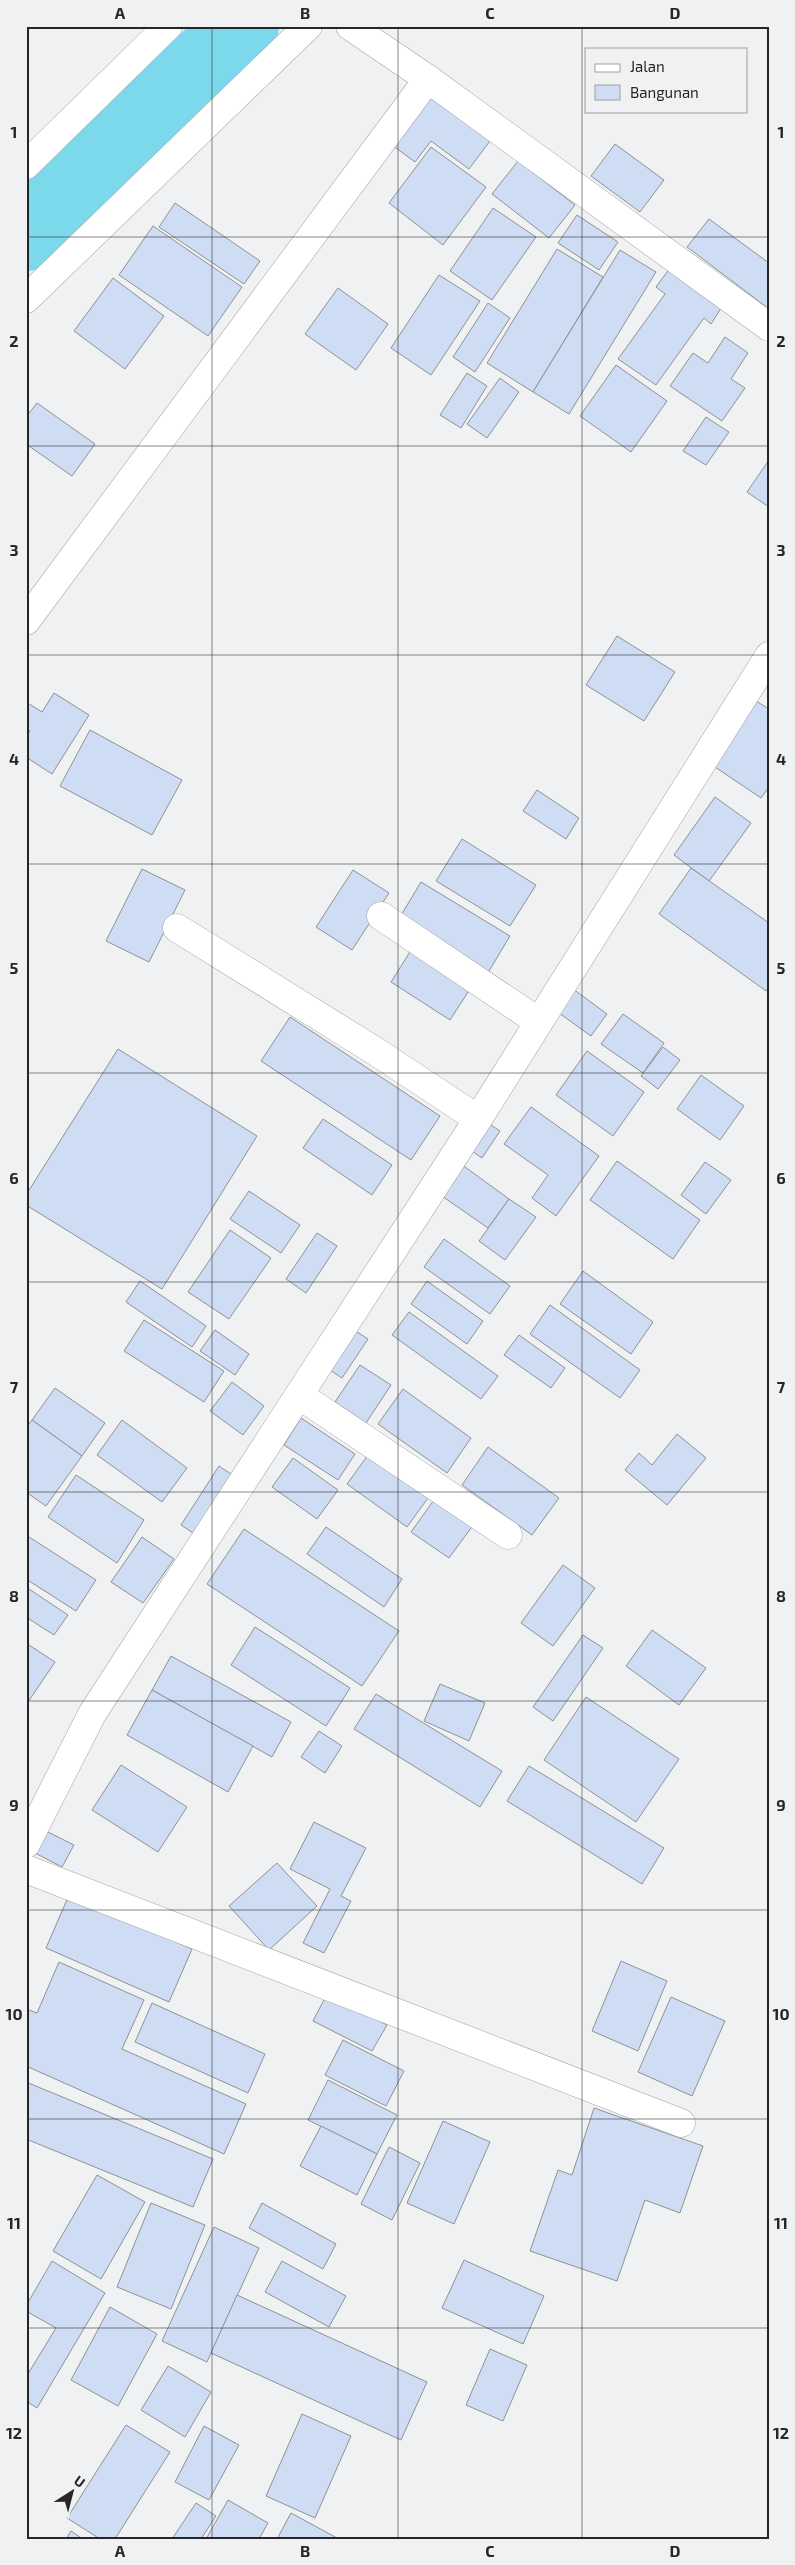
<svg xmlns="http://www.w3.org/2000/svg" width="795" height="2565" font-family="'Exo 2',sans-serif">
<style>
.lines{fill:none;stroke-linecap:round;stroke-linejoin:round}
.river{stroke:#7cd9ec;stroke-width:74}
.building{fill:#cedcf4;stroke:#909192}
.minor-casing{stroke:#a4a5a7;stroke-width:29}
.minor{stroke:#fff;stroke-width:28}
.grid{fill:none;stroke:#262627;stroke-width:1;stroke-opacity:0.55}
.neatline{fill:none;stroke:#262627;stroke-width:2}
.grid-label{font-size:16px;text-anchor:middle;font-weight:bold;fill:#262627}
</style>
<rect width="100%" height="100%" fill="#f0f1f2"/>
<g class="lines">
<!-- river -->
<polyline class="river" points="26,234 242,26"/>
</g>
<!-- building -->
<g class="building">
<polygon points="430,96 490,141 469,169 431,141 415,162 392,145"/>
<polygon points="615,144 664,180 640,212 591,176"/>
<polygon points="431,147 486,187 443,245 389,203"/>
<polygon points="518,161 575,205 549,238 492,194"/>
<polygon points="175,203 260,261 244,284 159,227"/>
<polygon points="493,208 536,237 492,300 450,271"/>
<polygon points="577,215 618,242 599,270 558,243"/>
<polygon points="709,219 769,263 769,309 687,247"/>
<polygon points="153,226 242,287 208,336 119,275"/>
<polygon points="557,249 603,277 533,392 487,363"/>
<polygon points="620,250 656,272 569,414 533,392"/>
<polygon points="673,264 725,302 711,324 704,318 656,385 618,359 665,294 656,287"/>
<polygon points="439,275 480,301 431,375 391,348"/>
<polygon points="113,278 164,316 125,369 74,331"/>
<polygon points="338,288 388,324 356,370 305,334"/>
<polygon points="488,303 510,318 475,372 453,357"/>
<polygon points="725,337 748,353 731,379 745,388 722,421 670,386 693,353 708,363"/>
<polygon points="616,365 667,401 631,452 580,416"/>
<polygon points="467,373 487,386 461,428 440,415"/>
<polygon points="500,378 519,392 487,438 467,424"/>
<polygon points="37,403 95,444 72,476 26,444 26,417"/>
<polygon points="706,417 729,432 706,465 683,451"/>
<polygon points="769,460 769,507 747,492"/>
<polygon points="617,636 675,672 644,721 586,685"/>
<polygon points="54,693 89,715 52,774 26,757 26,737 30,731 26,729 26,702 42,712"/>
<polygon points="756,701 769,709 769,787 761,798 712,765"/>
<polygon points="90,730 182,780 152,835 60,786"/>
<polygon points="537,790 579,818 566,839 523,811"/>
<polygon points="715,797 751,823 709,881 674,855"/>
<polygon points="462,839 536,885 510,926 436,881"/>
<polygon points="691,868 769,923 769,987 766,991 659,914"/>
<polygon points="142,869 185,890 149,962 106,941"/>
<polygon points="353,870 389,893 352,950 316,927"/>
<polygon points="421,882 510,936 486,976 397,922"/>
<polygon points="413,947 472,986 450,1020 391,982"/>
<polygon points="569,986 607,1014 591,1036 552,1008"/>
<polygon points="623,1014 664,1043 643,1073 601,1044"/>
<polygon points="290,1017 440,1116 411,1160 261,1061"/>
<polygon points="663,1047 680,1060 658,1089 641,1076"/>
<polygon points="118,1049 257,1136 162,1289 26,1205 26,1195"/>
<polygon points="587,1051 644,1092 613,1136 556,1095"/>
<polygon points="701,1075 744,1106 720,1140 677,1109"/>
<polygon points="531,1107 599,1156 556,1216 532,1198 548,1175 504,1144"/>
<polygon points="323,1119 392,1165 372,1195 303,1148"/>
<polygon points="482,1119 500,1131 482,1158 464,1146"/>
<polygon points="617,1161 700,1220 673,1259 590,1200"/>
<polygon points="705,1162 731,1180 706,1214 681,1195"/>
<polygon points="461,1164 509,1199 488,1228 439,1194"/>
<polygon points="249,1191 300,1225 281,1253 230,1219"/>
<polygon points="509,1199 536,1217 505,1260 479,1241"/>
<polygon points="230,1230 271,1258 229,1319 188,1292"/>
<polygon points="317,1233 337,1246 306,1293 286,1279"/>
<polygon points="444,1239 510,1286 490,1314 424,1267"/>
<polygon points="583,1271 653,1322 631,1354 560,1304"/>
<polygon points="140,1281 206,1326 192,1347 126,1302"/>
<polygon points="427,1281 483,1321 467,1344 411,1304"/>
<polygon points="550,1305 640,1370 620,1398 530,1334"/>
<polygon points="409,1312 498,1376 481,1399 392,1335"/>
<polygon points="144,1320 224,1371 204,1402 124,1351"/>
<polygon points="351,1328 368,1339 342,1378 325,1367"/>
<polygon points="215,1330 249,1354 235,1375 200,1351"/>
<polygon points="519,1335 565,1368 551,1388 504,1355"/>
<polygon points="360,1365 391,1385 366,1423 335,1402"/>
<polygon points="232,1382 264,1406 243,1435 210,1411"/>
<polygon points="55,1388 105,1423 82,1456 32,1420"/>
<polygon points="403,1389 471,1438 447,1473 378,1424"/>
<polygon points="301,1418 355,1454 338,1480 284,1445"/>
<polygon points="32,1420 82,1456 46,1506 26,1492 26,1428"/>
<polygon points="122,1420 187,1468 162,1502 97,1455"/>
<polygon points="677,1434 706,1458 667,1505 625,1470 639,1453 652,1465"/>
<polygon points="488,1447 559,1498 532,1535 462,1485"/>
<polygon points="368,1455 428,1498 407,1527 347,1484"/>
<polygon points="293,1458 338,1490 317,1519 272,1487"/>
<polygon points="219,1466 237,1478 199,1537 181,1525"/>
<polygon points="76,1475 144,1520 117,1563 48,1517"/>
<polygon points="439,1493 477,1520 449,1558 411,1532"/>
<polygon points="326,1527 402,1579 384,1607 307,1554"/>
<polygon points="244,1529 399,1631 362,1686 207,1584"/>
<polygon points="26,1535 96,1580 76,1611 26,1579"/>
<polygon points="142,1537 174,1559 143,1603 111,1582"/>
<polygon points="563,1565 595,1588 553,1646 521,1623"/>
<polygon points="26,1587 68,1615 54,1635 26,1617"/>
<polygon points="255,1627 350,1688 326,1726 231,1665"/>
<polygon points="652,1630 706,1668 679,1705 626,1666"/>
<polygon points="583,1635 603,1648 553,1721 533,1707"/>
<polygon points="26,1643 55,1662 26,1705"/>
<polygon points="171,1656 291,1722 272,1757 152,1690"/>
<polygon points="440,1684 485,1703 469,1741 424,1721"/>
<polygon points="152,1690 253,1746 228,1792 127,1735"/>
<polygon points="376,1694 502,1771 480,1807 354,1729"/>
<polygon points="586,1697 679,1759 636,1822 544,1760"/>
<polygon points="319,1731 342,1746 325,1773 301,1757"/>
<polygon points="121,1765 187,1807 158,1852 92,1810"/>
<polygon points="529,1766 664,1848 642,1884 507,1801"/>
<polygon points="314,1822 366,1848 341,1896 351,1901 324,1953 303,1943 330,1889 290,1869"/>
<polygon points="46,1831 74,1845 62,1867 35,1853"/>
<polygon points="277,1863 317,1906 269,1950 229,1906"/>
<polygon points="69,1895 192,1949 169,2002 46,1948"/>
<polygon points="621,1961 667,1981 638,2051 592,2031"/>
<polygon points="59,1962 144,2000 122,2049 246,2104 224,2154 26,2066 26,2009 37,2013"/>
<polygon points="327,1994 387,2025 372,2051 313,2021"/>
<polygon points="671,1997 725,2021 692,2096 638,2072"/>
<polygon points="152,2003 265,2054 248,2093 135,2042"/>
<polygon points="343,2040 404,2071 386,2106 325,2075"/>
<polygon points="328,2080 397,2115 377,2154 308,2120"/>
<polygon points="26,2082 213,2159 193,2207 26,2139"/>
<polygon points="594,2108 703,2146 680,2213 645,2200 617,2281 530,2251 558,2170 572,2175"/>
<polygon points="443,2121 490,2142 454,2224 407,2203"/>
<polygon points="321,2126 377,2154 357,2195 300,2166"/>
<polygon points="389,2147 420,2163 392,2220 361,2204"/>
<polygon points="97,2175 145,2202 101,2279 53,2251"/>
<polygon points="151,2203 205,2225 171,2309 117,2287"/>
<polygon points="262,2203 336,2244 323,2269 249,2228"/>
<polygon points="214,2227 259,2248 207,2362 162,2341"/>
<polygon points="464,2260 544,2296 523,2344 442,2308"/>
<polygon points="52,2261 105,2293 37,2408 26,2401 26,2377 56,2328 26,2311 26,2306"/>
<polygon points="282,2261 346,2296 329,2327 265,2292"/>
<polygon points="237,2295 427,2382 401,2440 211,2353"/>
<polygon points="110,2307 157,2334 118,2406 71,2380"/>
<polygon points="490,2349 527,2365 503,2421 466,2405"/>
<polygon points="168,2366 211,2392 185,2437 141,2410"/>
<polygon points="302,2414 351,2436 315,2518 266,2496"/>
<polygon points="126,2425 170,2452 115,2539 100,2539 67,2518"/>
<polygon points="204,2426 239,2445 209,2500 175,2482"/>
<polygon points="228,2500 268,2523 259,2539 206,2539"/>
<polygon points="196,2503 216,2516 201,2539 172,2539"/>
<polygon points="291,2513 337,2538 337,2539 277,2539"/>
<polygon points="71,2531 83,2539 66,2539"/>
</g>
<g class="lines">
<!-- minor casing -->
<g class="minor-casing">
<g id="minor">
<polyline points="350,26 428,79 769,327"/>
<polyline points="26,165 168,26"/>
<polyline points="26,299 308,26"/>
<polyline points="26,621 428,79"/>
<polyline points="381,916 539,1022"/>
<polyline points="177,928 375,1051 478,1119"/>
<polyline points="299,1395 508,1535"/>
<polyline points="26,1844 92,1714 478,1119 769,656"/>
<polyline points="26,1869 681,2123"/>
</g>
</g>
<!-- minor -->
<use href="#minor" class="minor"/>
</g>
<!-- grid -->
<path class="grid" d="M212,26V2539M398,26V2539M582,26V2539M26,237H769M26,446H769M26,655H769M26,864H769M26,1073H769M26,1282H769M26,1492H769M26,1701H769M26,1910H769M26,2119H769M26,2328H769"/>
<!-- border -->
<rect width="795" height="2565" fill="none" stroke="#f0f1f2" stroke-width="55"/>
<!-- legend -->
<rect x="585" y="48" width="162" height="65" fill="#f0f1f2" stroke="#9fa0a1"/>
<rect x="595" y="64" width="25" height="8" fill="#ffffff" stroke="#9fa0a1"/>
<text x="630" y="72" font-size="15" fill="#262627">Jalan</text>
<rect x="595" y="85" width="25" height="15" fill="#cedcf4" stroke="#9fa0a1"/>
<text x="630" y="98" font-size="15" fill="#262627">Bangunan</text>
<!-- north arrow -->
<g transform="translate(72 2492) rotate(36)" stroke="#f0f1f2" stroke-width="4" paint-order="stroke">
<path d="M0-4L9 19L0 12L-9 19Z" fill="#262627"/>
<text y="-8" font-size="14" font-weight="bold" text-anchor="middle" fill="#262627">U</text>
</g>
<rect x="28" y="28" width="740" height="2510" class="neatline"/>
<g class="grid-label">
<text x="120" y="19">A</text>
<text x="305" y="19">B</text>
<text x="490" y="19">C</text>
<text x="675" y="19">D</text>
<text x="14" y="138">1</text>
<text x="781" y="138">1</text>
<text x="14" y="347">2</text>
<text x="781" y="347">2</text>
<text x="14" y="556">3</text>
<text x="781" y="556">3</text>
<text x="14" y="765">4</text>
<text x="781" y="765">4</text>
<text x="14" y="974">5</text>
<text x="781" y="974">5</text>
<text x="14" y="1184">6</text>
<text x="781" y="1184">6</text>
<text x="14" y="1393">7</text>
<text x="781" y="1393">7</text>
<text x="14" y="1602">8</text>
<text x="781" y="1602">8</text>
<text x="14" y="1811">9</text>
<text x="781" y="1811">9</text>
<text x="14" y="2020">10</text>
<text x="781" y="2020">10</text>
<text x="14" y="2229">11</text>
<text x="781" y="2229">11</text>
<text x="14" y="2439">12</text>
<text x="781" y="2439">12</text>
<text x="120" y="2557">A</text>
<text x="305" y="2557">B</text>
<text x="490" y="2557">C</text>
<text x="675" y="2557">D</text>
</g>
</svg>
